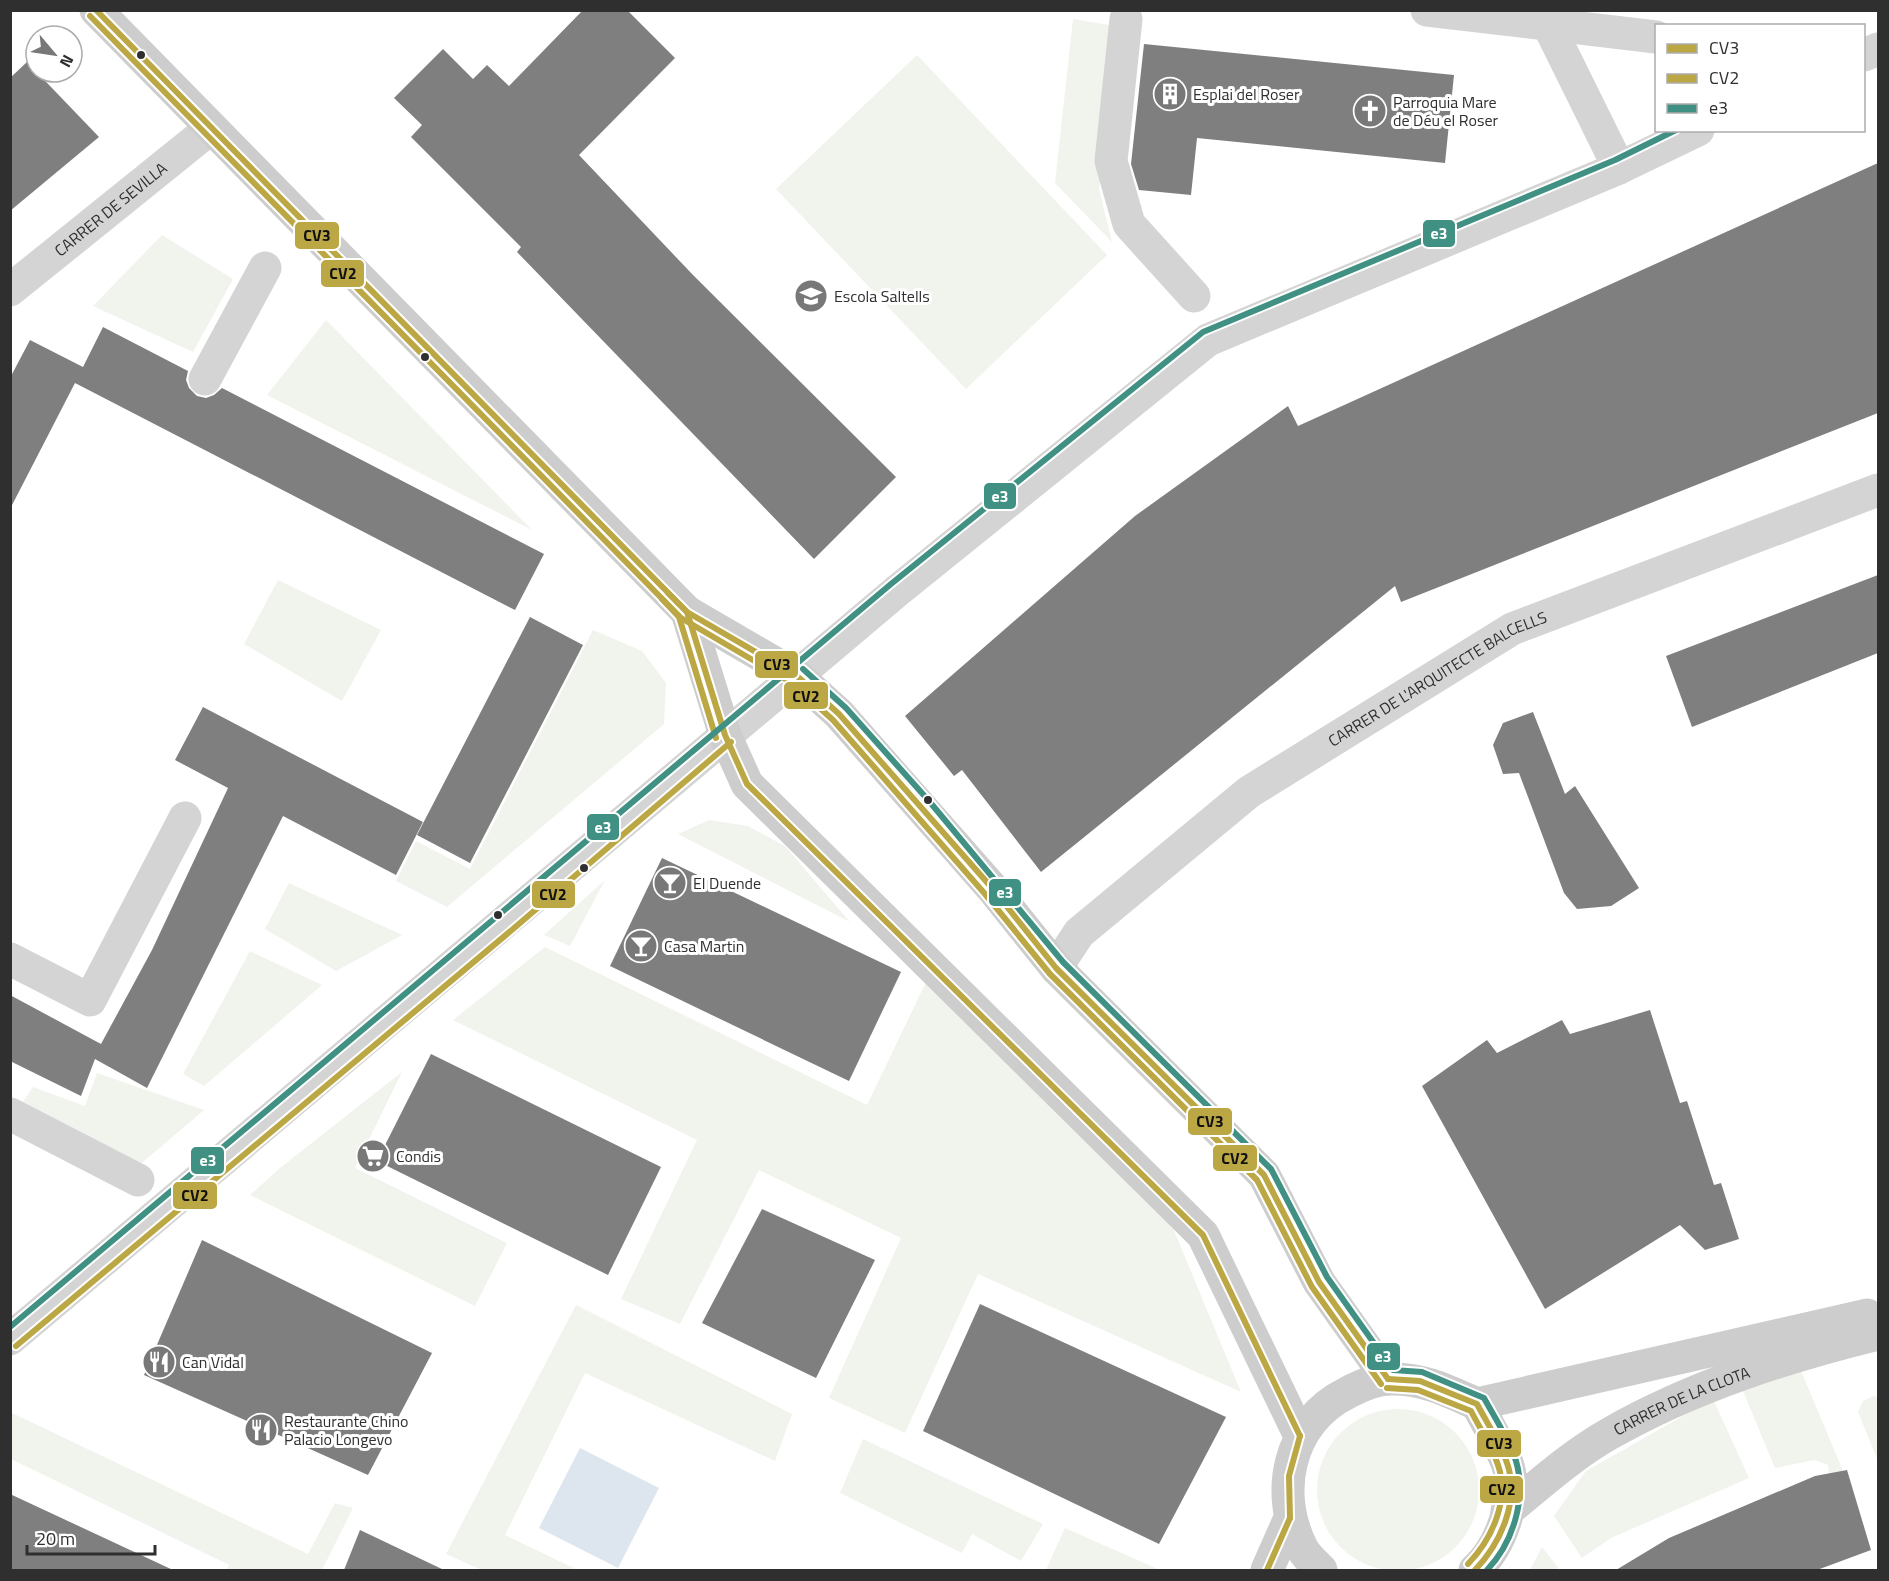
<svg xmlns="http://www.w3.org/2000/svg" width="1889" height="1581" font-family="'Titillium Web',sans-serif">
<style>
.green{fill:#f1f4ed}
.water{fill:#dde6ef}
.building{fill:#7f7f7f}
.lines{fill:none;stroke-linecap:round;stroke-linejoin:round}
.street{stroke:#d4d4d4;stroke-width:33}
.secondary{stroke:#cdcdcd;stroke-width:33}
.bus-1-casing{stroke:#fff;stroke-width:10}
.bus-2-casing{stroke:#fff;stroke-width:10}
.bus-3-casing{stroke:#fff;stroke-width:10}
.bus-1{stroke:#bca745;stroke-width:6}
.bus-2{stroke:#bca745;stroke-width:6}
.bus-3{stroke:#409183;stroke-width:6}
.bus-dot{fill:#2f2f2f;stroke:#fff;stroke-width:2}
.labels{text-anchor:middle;stroke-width:6;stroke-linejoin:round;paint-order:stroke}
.poi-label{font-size:16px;fill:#2f2f2f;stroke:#fff;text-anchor:start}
.street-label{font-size:16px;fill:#2f2f2f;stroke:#fff}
.line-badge{stroke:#fff;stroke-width:2}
.badge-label{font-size:16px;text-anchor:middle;font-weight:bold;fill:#fff}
.pale-badge-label{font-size:16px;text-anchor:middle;font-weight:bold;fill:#111}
</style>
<rect width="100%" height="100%" fill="#fff"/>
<!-- green -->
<g class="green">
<polygon points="1073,19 1121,27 1099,189 1112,242 1055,183"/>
<polygon points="917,55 1107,255 966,389 776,189"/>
<polygon points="162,235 233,279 193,352 93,306"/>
<polygon points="326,320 532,530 267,395"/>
<polygon points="278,580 381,630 342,701 244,644"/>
<polygon points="593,630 642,651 666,683 664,724 447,907 396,881 416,841 470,869"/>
<polygon points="709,820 748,826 785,846 850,922 678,834"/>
<polygon points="605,880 570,946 544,935"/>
<polygon points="289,883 402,935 336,971 265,929"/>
<polygon points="545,947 867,1105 927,980 1173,1228 1241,1392 978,1274 905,1433 829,1398 901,1238 759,1170 680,1324 621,1299 697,1140 453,1020"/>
<polygon points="250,951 322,985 204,1086 183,1074"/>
<polygon points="402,1072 355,1168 507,1243 475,1306 250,1195 280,1168"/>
<polygon points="97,1073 204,1110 137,1167 18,1109 33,1087 85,1106"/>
<polygon points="576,1305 792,1414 775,1461 585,1373 505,1535 578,1570 482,1570 446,1554"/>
<polygon points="1799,1366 1843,1471 1829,1474 1828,1465 1814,1460 1775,1468 1740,1384"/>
<polygon points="1874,1396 1878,1397 1878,1461 1858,1412 1863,1401"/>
<polygon points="1713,1399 1749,1478 1611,1538 1582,1558 1554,1516 1586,1471"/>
<circle cx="1398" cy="1490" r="81"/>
<polygon points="10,1412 308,1554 335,1503 353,1508 322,1570 226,1570 229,1565 11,1459"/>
<polygon points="863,1439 1043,1524 1021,1561 972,1534 962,1553 840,1493"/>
<polygon points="1065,1528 1160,1570 1046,1570"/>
<polygon points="1542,1547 1560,1570 1530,1570"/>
</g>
<!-- water -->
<polygon class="water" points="580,1448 659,1488 618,1568 539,1528"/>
<!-- building -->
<g class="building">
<polygon points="583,10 627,10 675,58 579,155 693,275 896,477 814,559 517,252 521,247 411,137 422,125 394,98 443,49 473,79 487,65 509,86"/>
<polygon points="1144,44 1454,75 1445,163 1197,138 1191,195 1139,190 1131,164"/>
<polygon points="27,62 99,137 10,211 10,78"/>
<polygon points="1878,163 1878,413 1401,602 1395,586 1041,872 962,770 954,776 905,716 1135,516 1288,406 1298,426"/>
<polygon points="103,327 188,371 186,380 189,388 197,396 206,398 214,395 222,388 544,554 515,610 75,383 10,509 10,378 30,340 83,367"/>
<polygon points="1878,575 1878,653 1692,727 1666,656"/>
<polygon points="530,617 583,645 470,863 417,835"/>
<polygon points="203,707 423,822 396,875 283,816 147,1088 95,1059 81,1096 10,1061 10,995 101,1044 152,950 228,788 175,760"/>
<polygon points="1533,712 1565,794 1575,786 1639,888 1611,906 1577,909 1564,893 1519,773 1503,774 1493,745 1503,723"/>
<polygon points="662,858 901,972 849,1081 610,966"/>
<polygon points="1650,1010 1680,1103 1687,1101 1714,1185 1721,1183 1739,1239 1705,1250 1680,1225 1545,1309 1422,1086 1487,1040 1497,1053 1562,1020 1570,1034"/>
<polygon points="431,1054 661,1167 608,1275 377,1161"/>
<polygon points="762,1209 875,1260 816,1378 702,1323"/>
<polygon points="202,1240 432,1353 368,1475 144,1375"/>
<polygon points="980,1304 1226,1417 1159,1544 923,1431"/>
<polygon points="1847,1470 1871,1550 1817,1570 1616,1570 1669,1538 1815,1476"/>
<polygon points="10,1494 173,1570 10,1570"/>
<polygon points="360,1530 444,1570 344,1570"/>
</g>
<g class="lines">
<!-- street -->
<g class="street">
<polyline points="1427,10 1656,37"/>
<polyline points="1541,10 1619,168"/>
<polyline points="1126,19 1111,161 1129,224 1194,296"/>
<polyline points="1864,55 1878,49"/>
<path id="s1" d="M10,290L211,128"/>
<polyline points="205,379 265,268"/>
<polyline points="10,959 90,1000 185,818"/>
<path id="s2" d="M1056,968L1079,933L1249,792L1512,629L1878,490"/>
<polyline points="10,1114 138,1180"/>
<polyline points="10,1339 897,591 1208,340 1619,168 1698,130"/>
</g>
<!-- secondary -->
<g class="secondary">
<polyline points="96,10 687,612 797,676 839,714 992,888 1056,968 1264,1175 1319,1282 1388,1379"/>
<polyline points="687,612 725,735 747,784 1203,1235 1300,1436"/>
<polyline points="1477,1404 1867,1315"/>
<path id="s3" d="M1507,1511C1540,1484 1572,1455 1609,1434C1693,1386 1785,1357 1878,1334"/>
<polyline points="1267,1570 1290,1518"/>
<path d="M1321,1570C1315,1564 1307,1557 1303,1550C1273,1494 1288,1422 1347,1393C1360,1386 1375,1379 1390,1379C1423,1378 1448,1391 1477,1404C1487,1423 1499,1443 1507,1463C1519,1497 1501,1547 1475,1570"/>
</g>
<!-- bus-1 casing -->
<g class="bus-1-casing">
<g id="bus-1">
<polyline points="96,10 687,612 797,676 839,714 992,888 1056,968 1264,1175 1319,1282 1388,1379"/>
<polyline points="668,593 687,612 725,735 747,784 1203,1235 1300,1436"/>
<path d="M1388,1379L1420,1381L1477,1404C1487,1423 1500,1442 1507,1463C1520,1500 1501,1543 1475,1570"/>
<polyline points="1290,1518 1289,1476 1300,1436"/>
<polyline points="1267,1570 1290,1518"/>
</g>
</g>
<!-- bus-2 casing -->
<g class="bus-2-casing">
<g id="bus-2">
<polyline points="90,16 681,618 792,683 833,720 985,894 1050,974 1257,1180 1312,1287 1381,1384"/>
<polyline points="662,599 679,617 716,738"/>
<polyline points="16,1346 513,929 731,742"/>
<path d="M1387,1388L1418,1390L1471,1411C1480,1429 1492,1446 1498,1465C1510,1500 1492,1539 1468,1564"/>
</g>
</g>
<!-- bus-3 casing -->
<g class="bus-3-casing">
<g id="bus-3">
<path d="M803,669L846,708L929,801L1063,962L1271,1169L1327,1277L1393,1370L1422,1372L1484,1398C1495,1418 1509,1439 1516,1461C1527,1498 1513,1543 1487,1570"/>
<polyline points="10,1327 891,584 1203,332 1615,160 1676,130"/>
</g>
</g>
<!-- bus-1 -->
<use href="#bus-1" class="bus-1"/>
<!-- bus-2 -->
<use href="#bus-2" class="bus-2"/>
<!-- bus-3 -->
<use href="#bus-3" class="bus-3"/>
</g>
<!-- icons -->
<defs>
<g id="building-disc" transform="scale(1.725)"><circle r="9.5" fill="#787878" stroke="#fff"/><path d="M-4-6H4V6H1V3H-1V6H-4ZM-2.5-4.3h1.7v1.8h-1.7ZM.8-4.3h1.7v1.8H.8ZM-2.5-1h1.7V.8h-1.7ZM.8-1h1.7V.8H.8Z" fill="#fff"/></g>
<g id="church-disc" transform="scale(1.725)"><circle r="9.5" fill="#787878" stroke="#fff"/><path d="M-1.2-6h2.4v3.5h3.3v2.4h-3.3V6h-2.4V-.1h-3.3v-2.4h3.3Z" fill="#fff"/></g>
<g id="school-disc" transform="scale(1.725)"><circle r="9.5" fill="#787878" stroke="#fff"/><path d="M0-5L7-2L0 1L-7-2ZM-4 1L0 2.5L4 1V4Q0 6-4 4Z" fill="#fff"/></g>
<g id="bar-disc" transform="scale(1.725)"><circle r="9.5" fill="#787878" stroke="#fff"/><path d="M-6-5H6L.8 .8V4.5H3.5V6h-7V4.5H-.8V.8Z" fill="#fff"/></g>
<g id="supermarket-disc" transform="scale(1.725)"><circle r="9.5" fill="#787878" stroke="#fff"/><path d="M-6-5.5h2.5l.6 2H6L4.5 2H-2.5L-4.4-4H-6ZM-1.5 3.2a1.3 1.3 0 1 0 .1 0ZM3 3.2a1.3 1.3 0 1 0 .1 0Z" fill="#fff"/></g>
<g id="restaurant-disc" transform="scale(1.725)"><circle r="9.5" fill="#787878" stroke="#fff"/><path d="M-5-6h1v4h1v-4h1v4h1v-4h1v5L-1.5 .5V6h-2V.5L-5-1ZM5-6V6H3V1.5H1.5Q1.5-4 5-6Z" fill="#fff"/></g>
</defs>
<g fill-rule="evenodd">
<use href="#building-disc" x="1170" y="94"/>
<use href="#church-disc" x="1370" y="111"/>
<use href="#school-disc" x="811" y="296"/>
<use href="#bar-disc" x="670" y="883"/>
<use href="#bar-disc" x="641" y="946"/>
<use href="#supermarket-disc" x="373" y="1156"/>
<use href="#restaurant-disc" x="159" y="1362"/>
<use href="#restaurant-disc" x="261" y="1430"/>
</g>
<!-- markers -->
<g class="bus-dot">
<circle cx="141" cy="55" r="5"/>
<circle cx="425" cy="357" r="5"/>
<circle cx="928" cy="800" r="5"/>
<circle cx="584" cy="868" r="5"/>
<circle cx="498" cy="915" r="5"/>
</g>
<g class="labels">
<!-- poi labels -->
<g class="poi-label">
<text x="1193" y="100">Esplai del Roser</text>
<text x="1393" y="108">Parroquia Mare<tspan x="1393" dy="18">de Déu el Roser</tspan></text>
<text x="834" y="302">Escola Saltells</text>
<text x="693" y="889">El Duende</text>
<text x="664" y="952">Casa Martin</text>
<text x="396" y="1162">Condis</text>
<text x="182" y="1368">Can Vidal</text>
<text x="284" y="1427">Restaurante Chino<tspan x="284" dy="18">Palacio Longevo</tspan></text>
</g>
<!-- street labels -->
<g class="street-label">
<text dy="6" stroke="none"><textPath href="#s1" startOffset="129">CARRER DE SEVILLA</textPath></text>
<text dy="6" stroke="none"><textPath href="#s2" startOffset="483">CARRER DE L'ARQUITECTE BALCELLS</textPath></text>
<text dy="6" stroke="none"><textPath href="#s3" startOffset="208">CARRER DE LA CLOTA</textPath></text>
</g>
</g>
<g class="line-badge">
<rect x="1422" y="219" width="34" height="29" rx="6" fill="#409183"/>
<rect x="294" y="221" width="46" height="29" rx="6" fill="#bca745"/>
<rect x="320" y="259" width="45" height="29" rx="6" fill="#bca745"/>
<rect x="983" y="482" width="34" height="28" rx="6" fill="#409183"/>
<rect x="754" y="650" width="45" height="29" rx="6" fill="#bca745"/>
<rect x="783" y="681" width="46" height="29" rx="6" fill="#bca745"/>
<rect x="586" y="813" width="34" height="28" rx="6" fill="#409183"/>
<rect x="988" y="878" width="34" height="29" rx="6" fill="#409183"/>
<rect x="531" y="880" width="45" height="29" rx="6" fill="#bca745"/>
<rect x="1187" y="1107" width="46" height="29" rx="6" fill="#bca745"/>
<rect x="1212" y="1144" width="46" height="28" rx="6" fill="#bca745"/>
<rect x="190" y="1146" width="35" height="29" rx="6" fill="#409183"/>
<rect x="172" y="1181" width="46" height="29" rx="6" fill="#bca745"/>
<rect x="1366" y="1342" width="35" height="29" rx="6" fill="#409183"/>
<rect x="1476" y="1429" width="46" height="29" rx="6" fill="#bca745"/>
<rect x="1479" y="1475" width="45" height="29" rx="6" fill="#bca745"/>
</g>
<g class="badge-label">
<text x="1439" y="239">e3</text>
<text x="1000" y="502">e3</text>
<text x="603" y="833">e3</text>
<text x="1005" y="898">e3</text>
<text x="208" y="1166">e3</text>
<text x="1383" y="1362">e3</text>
</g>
<g class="pale-badge-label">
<text x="317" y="241">CV3</text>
<text x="343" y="279">CV2</text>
<text x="777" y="670">CV3</text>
<text x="806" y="702">CV2</text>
<text x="553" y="900">CV2</text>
<text x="1210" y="1127">CV3</text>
<text x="1235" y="1164">CV2</text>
<text x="195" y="1201">CV2</text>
<text x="1499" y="1449">CV3</text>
<text x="1502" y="1495">CV2</text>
</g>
<!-- border -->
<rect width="1889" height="1581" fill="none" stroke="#2f2f2f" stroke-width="24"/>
<!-- legend -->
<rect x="1655" y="24" width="210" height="108" fill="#ffffff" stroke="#acacac" stroke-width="1.5"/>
<rect x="1667" y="44" width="30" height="9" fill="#bca745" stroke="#acacac" stroke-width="1.5"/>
<text x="1709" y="54" font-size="18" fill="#2f2f2f">CV3</text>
<rect x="1667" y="74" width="30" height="9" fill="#bca745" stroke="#acacac" stroke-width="1.5"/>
<text x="1709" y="84" font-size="18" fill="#2f2f2f">CV2</text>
<rect x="1667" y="104" width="30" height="9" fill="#409183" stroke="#acacac" stroke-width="1.5"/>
<text x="1709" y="114" font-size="18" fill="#2f2f2f">e3</text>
<!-- north arrow -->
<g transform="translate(54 54) rotate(119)"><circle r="28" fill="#ffffff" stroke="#acacac" stroke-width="1.5"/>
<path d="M0-4.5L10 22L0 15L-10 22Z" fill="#787878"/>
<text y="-9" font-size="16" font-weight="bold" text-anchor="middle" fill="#2f2f2f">N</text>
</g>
<!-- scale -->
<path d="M27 1545v9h128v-9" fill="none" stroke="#2f2f2f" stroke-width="3"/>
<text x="36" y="1545" font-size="18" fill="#2f2f2f" stroke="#ffffff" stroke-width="4.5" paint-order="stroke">20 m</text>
</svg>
